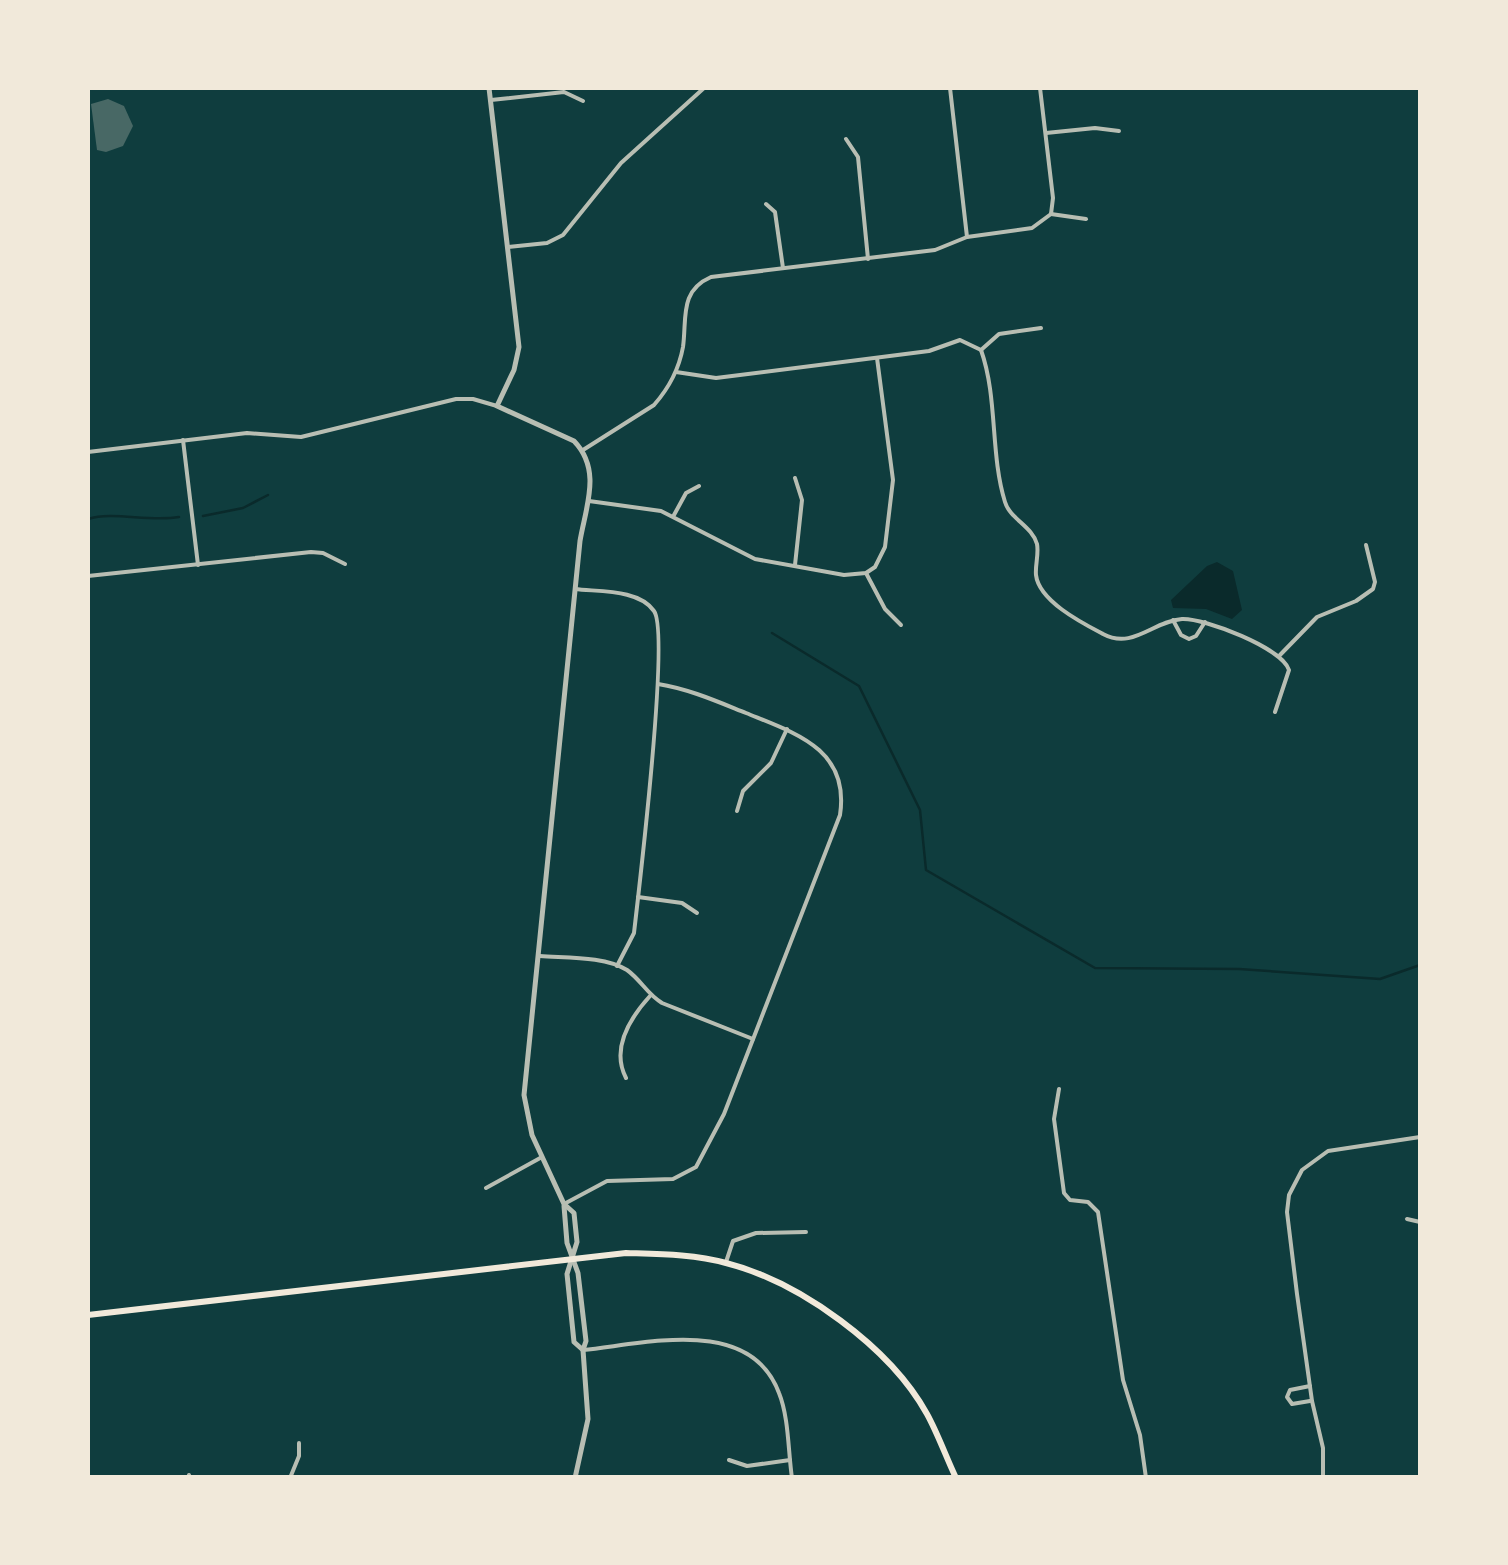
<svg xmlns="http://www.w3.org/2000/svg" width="1508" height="1565" font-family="'Varela Round',sans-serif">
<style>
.water{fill:#0a2a2b}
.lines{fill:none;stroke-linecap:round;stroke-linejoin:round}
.stream{stroke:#0a2a2b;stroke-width:2.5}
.building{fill:#486865}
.minor{stroke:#b8beb3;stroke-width:4}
.tertiary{stroke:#b8beb3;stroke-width:5}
.secondary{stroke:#f1e9da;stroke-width:6}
</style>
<rect width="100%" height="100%" fill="#0f3d3e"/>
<!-- water -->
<polygon class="water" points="1217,562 1233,571 1242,610 1232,619 1206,609 1173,608 1171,600 1207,566"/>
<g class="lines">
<!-- stream -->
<g class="stream">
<polyline points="203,516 243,508 268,495"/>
<path d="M88,519C113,511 148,522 179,517"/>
<polyline points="772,633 859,686 920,810 926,870 1095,968 1239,969 1380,979 1420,965"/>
</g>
</g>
<!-- building -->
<polygon class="building" points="108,99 124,106 133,126 123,146 106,152 97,150 91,104"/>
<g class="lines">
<!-- minor -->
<g class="minor">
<polyline points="950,88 967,237"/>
<polyline points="1040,88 1053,198 1051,214"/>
<polyline points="491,100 564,92 583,101"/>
<polyline points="1046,133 1095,128 1119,131"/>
<polyline points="846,139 858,157 868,259"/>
<polyline points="766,204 775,212 783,268"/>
<polyline points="1051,214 1086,219"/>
<polyline points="508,247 547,243 563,235 621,163 704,88"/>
<path d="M981,350C998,398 990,454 1005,502C1010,519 1032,526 1037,544C1039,554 1035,565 1036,575C1039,601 1082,623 1103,634C1133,650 1153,621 1182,619C1205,618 1282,648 1289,670L1275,712"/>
<polyline points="676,372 716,378 929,351 960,340 981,350 999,334 1041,328"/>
<polyline points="183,440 198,565"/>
<path d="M583,450L654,405C669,388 679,369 683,347C687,318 679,291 711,277L935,250L967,237L1032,228L1051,214"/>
<polyline points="88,452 247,433 301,437 456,399 473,399 497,406"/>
<polyline points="795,478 802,500 795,565"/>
<polyline points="589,501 661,511 755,559 844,575 866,573 875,567 885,547 893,480 877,358"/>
<polyline points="674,515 686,493 699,486"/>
<polyline points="866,573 885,609 901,625"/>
<polyline points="88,576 311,552 323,553 345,564"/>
<path d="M575,589C599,592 639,589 654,611C670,633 639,889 634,933L617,966"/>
<polyline points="1173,620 1181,635 1189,639 1196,636 1205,622"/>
<polyline points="1280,655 1317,617 1356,601 1373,589 1375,582 1366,545"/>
<polyline points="737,811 743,791 771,763 787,729"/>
<polyline points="638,897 682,903 697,913"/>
<path d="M540,956C566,958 605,956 627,970C641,980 647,994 662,1003L753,1039"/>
<path d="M626,1078C611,1049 630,1018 650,996"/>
<polyline points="1059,1089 1054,1119 1064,1193 1070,1200 1088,1202 1098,1212 1123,1380 1140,1435 1146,1478"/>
<polyline points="486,1188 542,1157"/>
<path d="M564,1204L607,1181L673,1179L696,1167L724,1114L840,815C850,749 795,733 746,713C716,701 689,689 658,684"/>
<polyline points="1407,1219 1420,1222"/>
<polyline points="726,1262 733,1241 756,1233 806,1232"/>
<path d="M583,1350C645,1344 750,1315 779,1393C789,1418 788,1451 792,1478"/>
<polyline points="1310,1386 1290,1390 1287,1397 1292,1404 1310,1401"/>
<polyline points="729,1460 747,1466 790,1460"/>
<polyline points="188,1478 189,1475"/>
<polyline points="290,1478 299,1456 299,1443"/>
<polyline points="1323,1478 1323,1448 1312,1401 1297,1294 1287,1212 1289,1195 1302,1170 1328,1151 1420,1137"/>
</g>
<!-- tertiary -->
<g class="tertiary">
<path d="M489,88L519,347L514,370L497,406L574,441C602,470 586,506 580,541L524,1095L532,1135L564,1204L574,1213L577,1242L567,1274L574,1342L583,1350"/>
<polyline points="564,1206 567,1243 578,1273 586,1341 583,1350 588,1419 575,1478"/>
</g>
<!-- secondary -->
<path class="secondary" d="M88,1315L626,1253C659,1254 694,1254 726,1263C800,1282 890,1347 927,1414C938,1434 946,1457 956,1478"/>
</g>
<!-- border -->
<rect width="1508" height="1565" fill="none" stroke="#f1e9da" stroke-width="180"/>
</svg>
